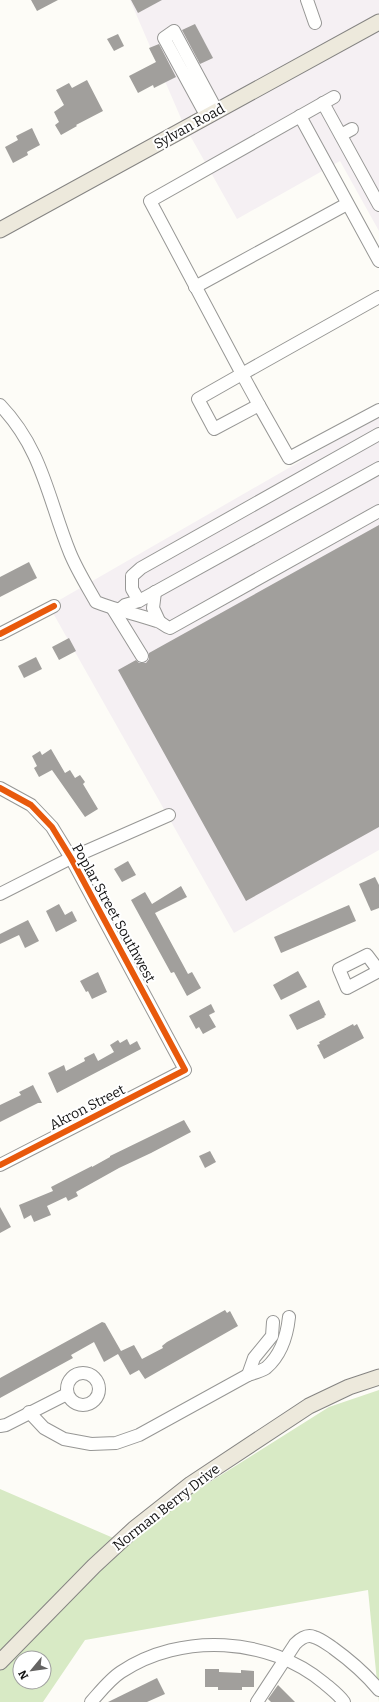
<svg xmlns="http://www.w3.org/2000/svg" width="379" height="1702" font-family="Bitter,serif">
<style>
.industrial{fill:#f5f0f3}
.forest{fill:#d8eac5;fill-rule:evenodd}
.building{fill:#a19f9c}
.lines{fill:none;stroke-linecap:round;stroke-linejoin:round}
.minor-casing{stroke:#979795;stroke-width:14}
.major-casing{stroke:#858482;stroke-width:17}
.minor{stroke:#fffffe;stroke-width:12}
.major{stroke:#ede9dc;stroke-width:15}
.cycleway-casing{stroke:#fff;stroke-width:8}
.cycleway{stroke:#e8590c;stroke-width:6}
.labels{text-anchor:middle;stroke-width:4;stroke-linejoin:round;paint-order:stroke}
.street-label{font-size:14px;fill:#111;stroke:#fff}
</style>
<rect width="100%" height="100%" fill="#fdfcf7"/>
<!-- industrial -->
<g class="industrial">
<polygon points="130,0 379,0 379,231 340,161 237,219 183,123"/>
<polygon points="379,416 379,850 234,933 49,606"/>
</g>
<!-- forest -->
<path class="forest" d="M379,1390V1702L368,1590L85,1640L43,1702H0V1489L118,1540L329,1407ZM20,1658H44V1682H20Z"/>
<!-- building -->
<g class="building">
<polygon points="31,0 58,0 37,11"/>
<polygon points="131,0 162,0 138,13"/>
<polygon points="195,24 213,58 200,64 182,30"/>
<polygon points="118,34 124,46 114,51 107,39"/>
<polygon points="159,44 176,77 154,88 153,85 138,93 129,76 156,62 149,48"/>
<polygon points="87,80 103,111 76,125 77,126 61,135 55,125 59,122 54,112 64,105 56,90 69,83 72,88"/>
<polygon points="32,128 40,145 27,152 28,155 13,163 5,147 18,140 16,136"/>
<polygon points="379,525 379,827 246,901 118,670 136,660 139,663 146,663 149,659 149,653"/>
<polygon points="29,562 37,578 0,597 0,577"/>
<polygon points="69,638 76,651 59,660 52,647"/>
<polygon points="36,657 42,669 24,678 18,666"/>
<polygon points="51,749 65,773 70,770 75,778 80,775 85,782 83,784 98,809 85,817 52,770 39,777 34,768 37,766 32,756 40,751 42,755"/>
<polygon points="128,861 136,875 122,882 114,869"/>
<polygon points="375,877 379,885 379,908 371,911 359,884"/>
<polygon points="181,886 187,897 155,913 188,974 192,972 201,988 187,996 174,972 171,973 131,900 145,892 152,904"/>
<polygon points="59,904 65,915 72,911 77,921 56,932 46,911"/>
<polygon points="349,905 356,921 281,953 274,937"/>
<polygon points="28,920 39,941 25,948 19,935 0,944 0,934"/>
<polygon points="298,971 307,987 281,1000 273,985"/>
<polygon points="98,972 107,992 92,999 88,991 86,992 80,981"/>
<polygon points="319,1000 326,1015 324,1016 325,1017 297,1030 289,1015"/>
<polygon points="211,1004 215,1012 209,1015 216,1027 203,1034 199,1027 196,1029 189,1016"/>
<polygon points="353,1024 354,1026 357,1024 364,1038 324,1059 317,1045 320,1044 319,1042"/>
<polygon points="127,1039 130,1045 137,1041 141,1049 57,1093 48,1073 64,1065 66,1071 85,1061 84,1058 94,1053 98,1061 114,1052 110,1045 118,1040 120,1043"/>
<polygon points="33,1085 42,1103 38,1103 0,1122 0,1105 21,1095 19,1092"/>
<polygon points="184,1120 191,1132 151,1153 119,1168 76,1192 78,1196 68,1201 66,1197 47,1206 51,1215 34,1222 31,1215 24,1219 19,1205 53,1191 51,1187 92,1166 92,1167 110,1157 110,1156"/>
<polygon points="210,1151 216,1162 205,1168 199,1156"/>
<polygon points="0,1207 11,1227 0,1233"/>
<polygon points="225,1310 227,1313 230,1311 238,1326 145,1379 139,1370 130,1375 118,1354 104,1362 94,1342 71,1355 73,1358 0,1398 0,1378 102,1322 105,1323 121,1351 134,1345 142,1359 163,1348 162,1346 167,1342"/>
<polygon points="205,1669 219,1669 219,1672 241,1673 241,1670 254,1671 254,1687 242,1687 242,1690 218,1690 218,1687 205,1687"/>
<polygon points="157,1678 165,1694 147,1702 108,1702"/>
<polygon points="278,1685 295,1702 271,1702 268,1699"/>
</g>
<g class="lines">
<!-- minor casing -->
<g class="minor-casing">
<g id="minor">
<polyline points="307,0 315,23"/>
<polyline points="334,97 150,201 242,374 198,399 214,429 259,405 289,458 379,410"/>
<polyline points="323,103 379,205"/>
<polyline points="300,116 379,261"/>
<polyline points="207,117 164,38 174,31 217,111"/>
<polyline points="341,135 352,129"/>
<polyline points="195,287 347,204"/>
<path d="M0,405C43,450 48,499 70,553C77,570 87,586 96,602C116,610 136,614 157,621C162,622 165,627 170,628L379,511"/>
<polyline points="259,405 242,374 379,297"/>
<polyline points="155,592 153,608 159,621"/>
<polyline points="139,601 132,589 132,576 141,568 379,434"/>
<polyline points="113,609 142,656"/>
<polyline points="118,611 125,605 139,601 379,468"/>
<polyline points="0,634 54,606"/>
<polyline points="0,788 31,805 52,827 71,858 185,1070 0,1165"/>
<polyline points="0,894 71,858 169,815"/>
<polyline points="379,971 367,955 339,969 347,988 379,971"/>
<circle cx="83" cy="1389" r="16"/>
<polyline points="248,1375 254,1358 272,1336 273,1322"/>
<path d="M29,1412L44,1428L64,1439L91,1444L116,1443L139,1435L248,1375C254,1373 261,1371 266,1368C281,1355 287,1336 289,1317"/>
<polyline points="0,1426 6,1425 67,1394"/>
<path d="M91,1702C100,1692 110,1679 121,1672C181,1632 269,1637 324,1683C331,1689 339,1695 344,1702"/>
<path d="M257,1702L295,1644C300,1639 307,1634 314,1637C321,1639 327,1644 333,1648C351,1661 365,1673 379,1690"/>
</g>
</g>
<!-- major casing -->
<g class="major-casing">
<g id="major">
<polyline points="0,230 379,22"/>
<polyline points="0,1662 94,1566 134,1529 191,1484 309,1406 349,1387 379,1377"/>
</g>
</g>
<!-- minor -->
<use href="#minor" class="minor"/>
<!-- major -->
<use href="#major" class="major"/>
<!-- cycleway casing -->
<g class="cycleway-casing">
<g id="cycleway">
<polyline points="0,634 54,606"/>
<polyline points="0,788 31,805 52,827 71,858 185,1070 0,1165"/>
</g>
</g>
<!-- cycleway -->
<use href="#cycleway" class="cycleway"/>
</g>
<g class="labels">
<!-- street labels -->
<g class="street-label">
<text transform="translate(189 126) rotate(-29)" y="5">Sylvan Road</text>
<text transform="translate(114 913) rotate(61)" y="5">Poplar Street Southwest</text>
<text transform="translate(87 1107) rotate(-27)" y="5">Akron Street</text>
<text transform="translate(166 1507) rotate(-38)" y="5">Norman Berry Drive</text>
</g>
</g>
<!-- north arrow -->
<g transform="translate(32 1670) rotate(241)"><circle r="19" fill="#ffffff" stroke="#a0a0a0"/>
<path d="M0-3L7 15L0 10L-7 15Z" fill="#646362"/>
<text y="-6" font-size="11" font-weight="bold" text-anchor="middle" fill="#111111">N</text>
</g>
</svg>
